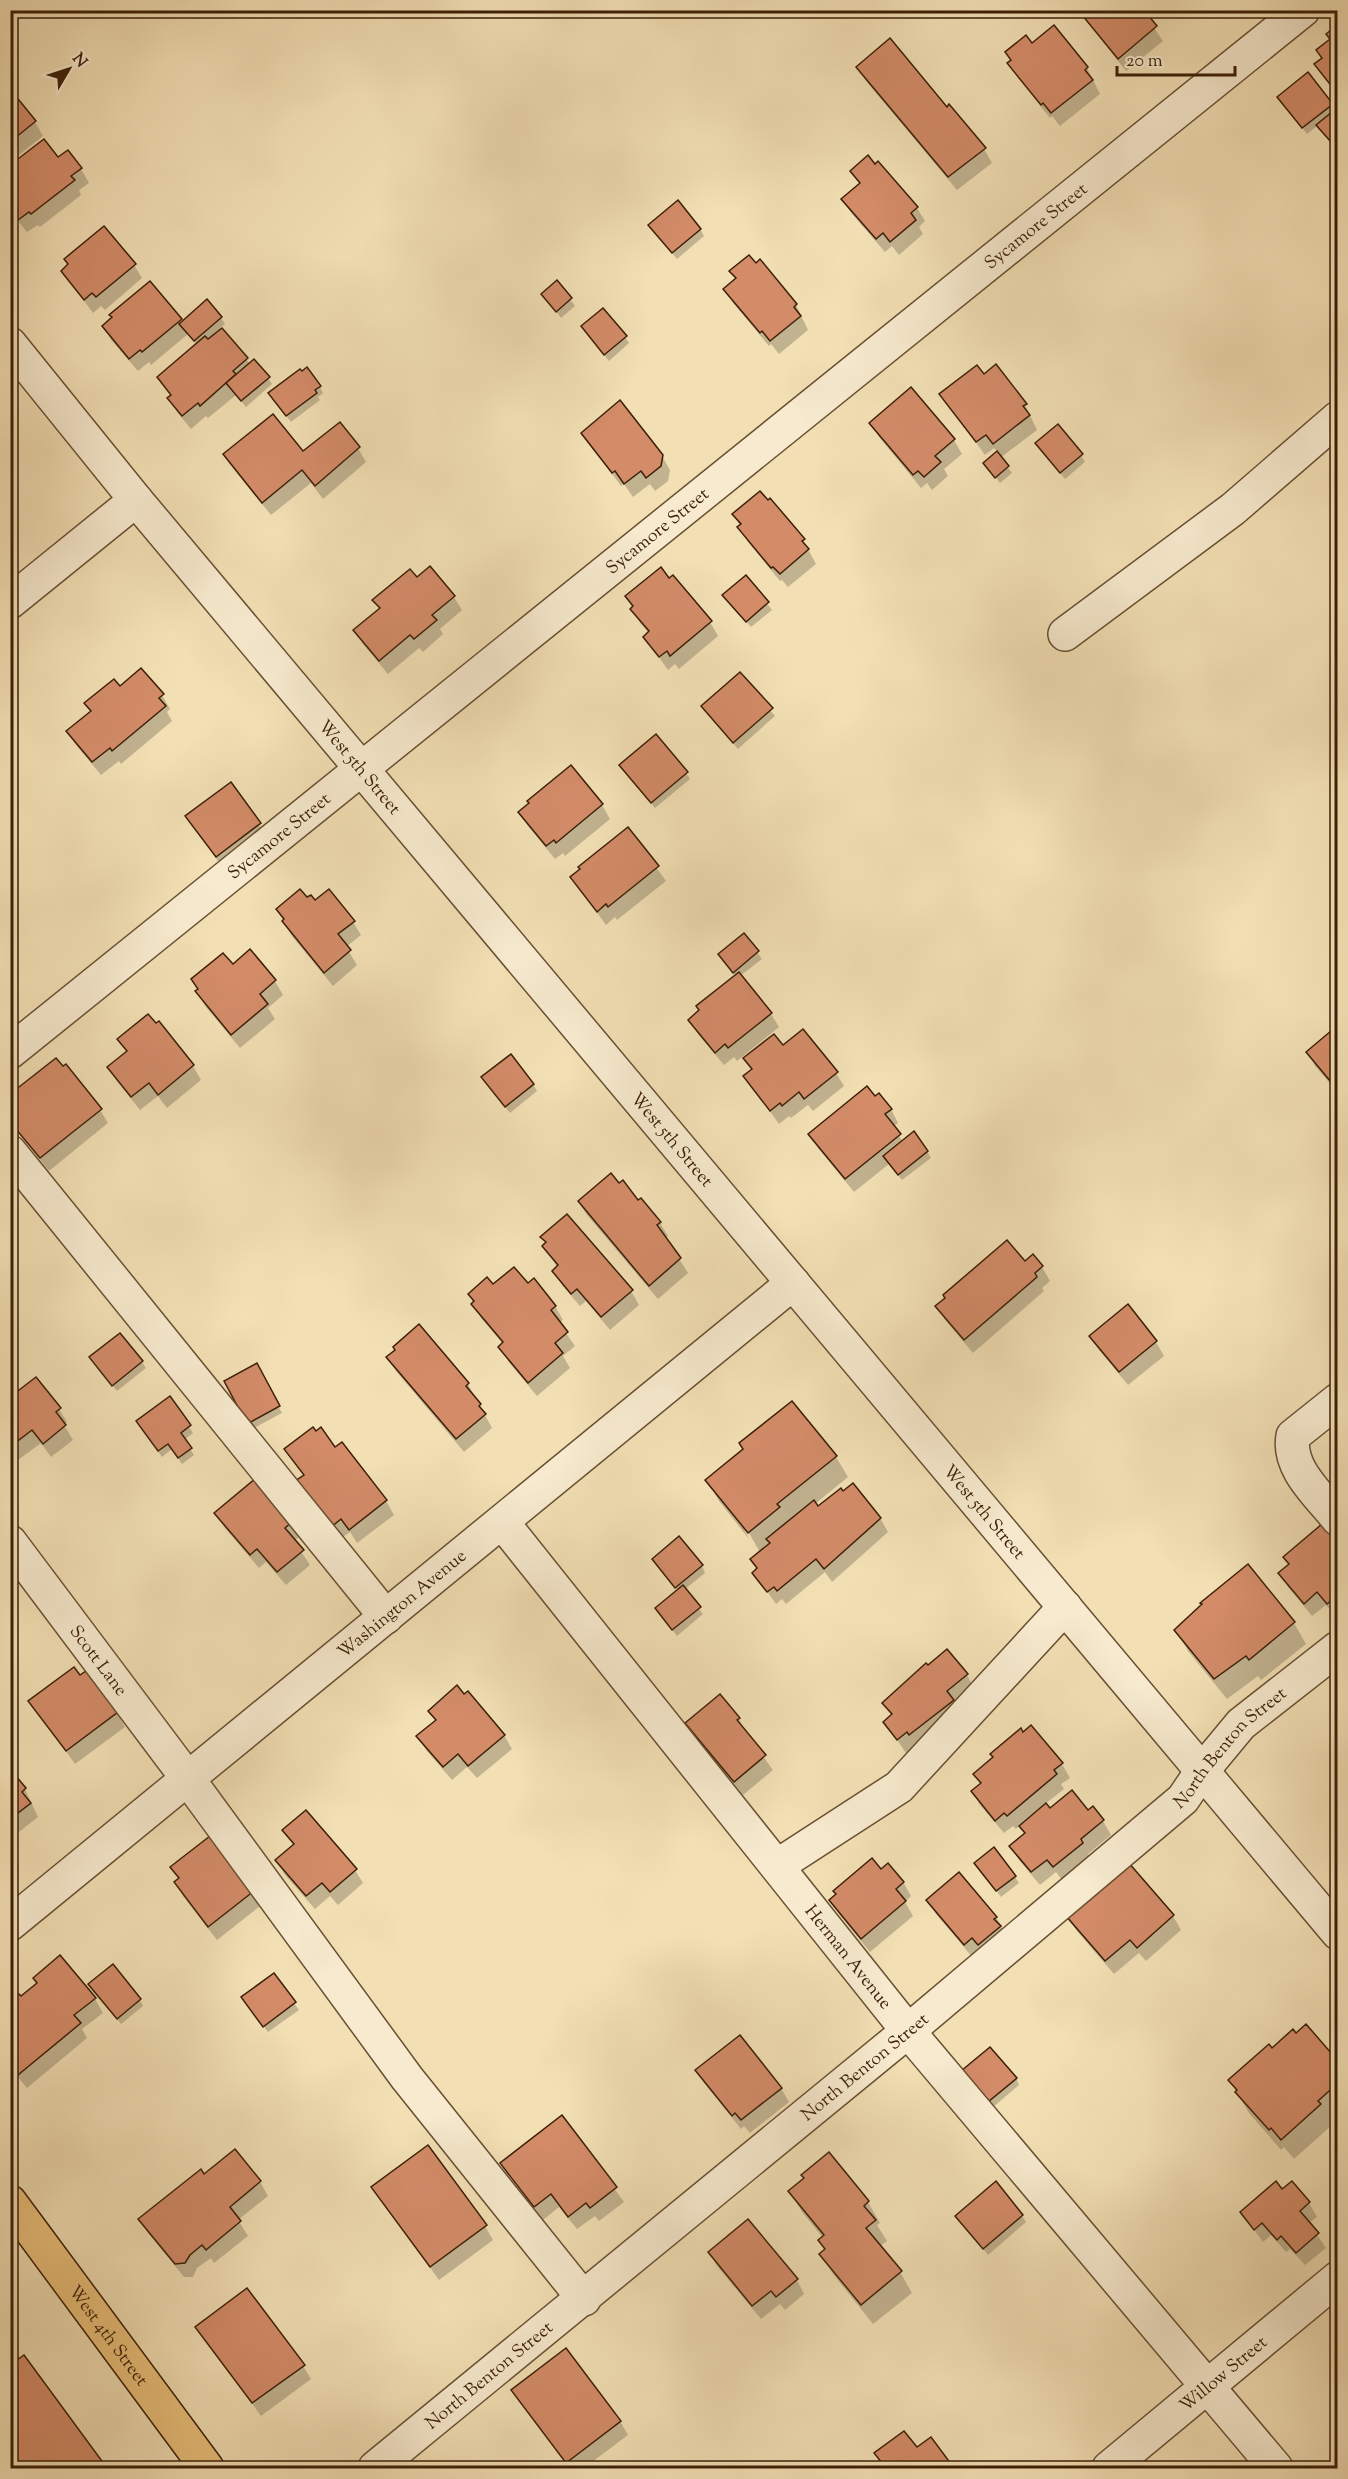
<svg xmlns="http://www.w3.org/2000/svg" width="1348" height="2479" font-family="'Sorts Mill Goudy',serif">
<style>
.shadow{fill:#0003}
.building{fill:#d38b68;stroke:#3b1f07;stroke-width:1.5}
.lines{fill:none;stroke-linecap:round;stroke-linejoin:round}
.minor-casing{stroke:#694f32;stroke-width:36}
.major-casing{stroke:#3b1f07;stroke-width:36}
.minor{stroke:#f7eace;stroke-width:33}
.major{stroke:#e9c07a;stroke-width:33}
.labels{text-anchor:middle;stroke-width:4.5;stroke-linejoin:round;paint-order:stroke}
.street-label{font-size:18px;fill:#3b1f07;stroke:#f7eace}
</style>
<rect width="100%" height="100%" fill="#f2dfb4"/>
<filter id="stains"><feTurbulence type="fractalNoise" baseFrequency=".00333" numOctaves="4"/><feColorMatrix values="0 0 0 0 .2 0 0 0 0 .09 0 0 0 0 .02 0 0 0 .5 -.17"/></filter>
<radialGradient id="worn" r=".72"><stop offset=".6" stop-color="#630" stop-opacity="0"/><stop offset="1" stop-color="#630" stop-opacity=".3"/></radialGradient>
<!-- shadow -->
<g class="shadow">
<polygon points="1078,10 1142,10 1163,41 1126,71"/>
<polygon points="1338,26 1338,95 1316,64 1323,59"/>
<polygon points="1032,45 1087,68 1100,94 1060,126 1052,116 1050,118 1017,77 1009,64"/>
<polygon points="858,68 947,109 984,149 992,163 957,190 866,81"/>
<polygon points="10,92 35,122 43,136 10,162"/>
<polygon points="1279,97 1331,105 1335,111 1338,109 1338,146 1335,147 1318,125 1307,134"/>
<polygon points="58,159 81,169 89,183 79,190 81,195 40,227 38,225 27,232 10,211 10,167"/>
<polygon points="852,171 917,208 925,221 919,227 923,234 899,255 892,246 885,252 851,213 843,199 860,185"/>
<polygon points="700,229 704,236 677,259 654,231"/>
<polygon points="134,265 142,278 105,310 101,306 93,313 62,271"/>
<polygon points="756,265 796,305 808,330 779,354 771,344 769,346 733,303 725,289 736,280 731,271"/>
<polygon points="557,282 575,306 561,318 543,294"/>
<polygon points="221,318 225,324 220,328 250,364 268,378 272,384 246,407 236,395 208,418 206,416 191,429 177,412 169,399 171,397 159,377 197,345 188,334 151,365 149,362 138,371 111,340 104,326 181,320 182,323"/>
<polygon points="583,327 625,337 629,343 609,361"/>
<polygon points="983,376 1025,405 1037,430 1000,458 1012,473 1000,483 985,463 998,452 994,448 985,455 941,394"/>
<polygon points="320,387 323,393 318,397 320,400 291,422 274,400"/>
<polygon points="911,389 954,440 962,454 944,469 948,476 932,490 927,483 921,488 879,437 871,423"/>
<polygon points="583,434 662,456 670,470 668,481 655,491 650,484 633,497 624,484 621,486"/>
<polygon points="1037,444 1081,455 1085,462 1065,479"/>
<polygon points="358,448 366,462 323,499 311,483 271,515 233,468 225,454"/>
<polygon points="734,514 803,540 816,564 788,587 782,580 780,581 747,541"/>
<polygon points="745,577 772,610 751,627 728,601"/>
<polygon points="417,579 454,597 462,610 440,629 443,634 423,652 419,648 388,674 363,644 355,630 380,610 374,601"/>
<polygon points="669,580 710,622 718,636 679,669 675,664 668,670 645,637 649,633 640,623 627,597"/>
<polygon points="141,670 162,695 170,709 167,712 172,721 121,764 119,761 101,775 76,745 68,732 91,712 86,704 120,688"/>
<polygon points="740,674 775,716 738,749 707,713"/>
<polygon points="621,766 686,773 690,779 655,808"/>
<polygon points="231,784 268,838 224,870 187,816"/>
<polygon points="602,805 610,819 565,856 563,853 555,859 528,826 520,812"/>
<polygon points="628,829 666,881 617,920 615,917 606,925 572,878"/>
<polygon points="307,900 353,922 361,935 346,947 357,965 333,986 291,935 278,909"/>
<polygon points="744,935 762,959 740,976 771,1014 779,1027 737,1061 734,1057 724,1065 698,1034 690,1020 736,976 724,961"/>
<polygon points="250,951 275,981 283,995 268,1008 275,1019 240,1048 205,1006 197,992"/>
<polygon points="10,957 19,972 10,979"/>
<polygon points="158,1023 193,1066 201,1080 167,1108 158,1096 140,1110 117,1081 109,1067 127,1052 119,1039"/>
<polygon points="1338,1027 1338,1093 1315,1066 1308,1052"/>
<polygon points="782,1047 836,1073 844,1086 813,1111 808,1105 791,1118 789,1116 779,1124 745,1077 752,1071 745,1059"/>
<polygon points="487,1084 533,1084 537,1091 510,1113"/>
<polygon points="875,1098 891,1109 898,1123 893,1127 903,1142 927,1151 931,1158 902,1180 889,1164 854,1192 818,1148 810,1134"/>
<polygon points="100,1110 108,1123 49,1171 10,1122"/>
<polygon points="579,1202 638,1202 660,1223 668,1236 666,1238 688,1273 658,1299 587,1215"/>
<polygon points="542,1237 631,1291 639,1305 610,1330 586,1301 580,1306 562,1285 554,1271 558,1268 544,1246 546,1244"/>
<polygon points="1025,1263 1042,1267 1050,1281 1042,1288 1044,1291 973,1353 945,1320 937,1307"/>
<polygon points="528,1285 555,1306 563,1320 559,1323 575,1346 563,1356 570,1368 537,1396 508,1361 500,1347 503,1344 481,1318 469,1294 493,1287"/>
<polygon points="1127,1307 1156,1342 1164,1356 1128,1385 1099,1350 1091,1336"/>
<polygon points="419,1326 468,1384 492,1428 464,1452 396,1371 388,1357"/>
<polygon points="142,1362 146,1368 117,1391 95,1364"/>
<polygon points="256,1365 282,1413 252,1429 226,1381"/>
<polygon points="10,1399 59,1409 67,1422 64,1425 73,1440 51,1457 41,1443 10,1466"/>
<polygon points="170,1399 193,1433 184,1440 194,1455 182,1464 172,1449 162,1457 141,1428"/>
<polygon points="342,1444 386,1501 394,1515 357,1543 350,1532 339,1540 304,1476 286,1449 335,1449"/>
<polygon points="836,1457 848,1477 815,1504 818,1508 880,1518 888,1532 832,1582 825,1572 786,1604 782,1599 776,1604 754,1573 758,1570 752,1560 761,1554 745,1526 743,1527 749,1539 719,1501 707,1480"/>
<polygon points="216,1513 291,1523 299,1537 294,1541 310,1565 286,1585 266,1562 259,1568 224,1527"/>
<polygon points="1338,1545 1338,1615 1336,1617 1326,1605 1312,1616 1288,1587 1280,1573"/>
<polygon points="658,1566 702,1566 705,1573 684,1590 703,1614 677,1636 656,1609 678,1591"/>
<polygon points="1248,1566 1294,1623 1306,1644 1261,1680 1258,1676 1227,1699 1188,1651 1176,1630 1185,1623 1184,1621"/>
<polygon points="10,1569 18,1580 10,1586"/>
<polygon points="967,1675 974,1688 906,1753 885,1722 892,1717 884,1703"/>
<polygon points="30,1701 117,1713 125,1727 75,1764"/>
<polygon points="430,1711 504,1735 512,1749 477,1778 467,1767 452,1780 426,1750 418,1736 436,1722"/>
<polygon points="739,1719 746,1733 773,1770 743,1795 695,1737 687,1723"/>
<polygon points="1062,1764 1070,1778 1061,1784 1064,1789 1045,1804 1050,1810 1088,1813 1103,1821 1111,1835 1088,1854 1090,1857 1062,1880 1056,1872 1040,1885 1019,1860 1011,1846 1025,1834 1020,1825 1016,1829 1013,1826 1004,1833 980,1805 973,1792 981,1785 975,1774"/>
<polygon points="10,1772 25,1789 38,1817 10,1839"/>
<polygon points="284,1831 355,1870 363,1883 338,1905 330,1896 315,1909 285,1875 277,1861 294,1846"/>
<polygon points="1128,1864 1173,1916 1181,1930 1146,1961 1139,1953 1114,1974 1076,1930 1068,1916"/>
<polygon points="172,1868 252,1892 260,1906 217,1940 183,1896 175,1883 179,1880"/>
<polygon points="980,1869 1015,1877 1019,1883 1001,1897"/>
<polygon points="881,1871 903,1882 911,1896 905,1902 913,1916 870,1952 839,1914 831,1901"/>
<polygon points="928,1901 996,1917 1004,1931 973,1958 936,1914"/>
<polygon points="273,1975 299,2010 268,2032 247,2004"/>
<polygon points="35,1979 95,1999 103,2013 82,2029 87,2038 27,2088 10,2068 10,2003 21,1998 38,1984"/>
<polygon points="90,1985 140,2000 143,2006 121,2024"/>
<polygon points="1271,2050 1338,2063 1338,2114 1329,2122 1331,2126 1294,2159 1284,2147 1281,2150 1249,2113 1230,2081"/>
<polygon points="697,2071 781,2088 789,2102 750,2133 744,2126 741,2129 705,2084"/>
<polygon points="966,2078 1016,2078 1019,2085 992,2108"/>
<polygon points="562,2117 624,2202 599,2221 595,2216 577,2229 559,2207 543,2220 502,2164"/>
<polygon points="235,2152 260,2182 268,2196 238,2220 248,2236 214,2263 211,2258 197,2268 193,2277 184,2277 148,2233 140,2219 204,2176"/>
<polygon points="829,2154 868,2202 880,2223 877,2225 887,2241 879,2247 900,2272 912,2293 873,2324 833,2274 821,2254 826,2250 823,2238 802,2212 790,2191"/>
<polygon points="1292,2183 1309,2203 1317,2217 1309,2223 1326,2248 1305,2265 1290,2249 1286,2252 1271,2235 1263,2242 1242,2213 1282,2191"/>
<polygon points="373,2187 485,2226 493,2240 439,2280"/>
<polygon points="957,2216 1022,2216 1026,2222 988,2255"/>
<polygon points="748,2221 797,2280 804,2294 785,2310 780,2304 761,2319 717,2266 710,2252"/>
<polygon points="197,2327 303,2366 311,2379 261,2416"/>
<polygon points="24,2357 105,2468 10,2468 10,2367"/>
<polygon points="512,2390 620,2421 628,2435 584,2468 570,2468"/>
<polygon points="931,2439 953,2468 885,2468 876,2453 917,2449"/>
</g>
<!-- building -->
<g class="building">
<polygon points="1078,10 1144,10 1157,26 1118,59"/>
<polygon points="1338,24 1338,85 1333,88 1314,64 1322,58 1316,50 1330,39 1326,34"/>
<polygon points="1054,25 1088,67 1085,70 1093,80 1051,113 1043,103 1041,105 1007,63 1011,60 1005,52 1026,35 1032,43"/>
<polygon points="890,38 947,107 949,104 986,148 948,177 856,67"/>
<polygon points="1308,72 1333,104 1302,128 1277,97"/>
<polygon points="10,89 36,121 10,142"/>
<polygon points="1338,107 1338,136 1331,142 1316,125"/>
<polygon points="44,139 58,157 68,150 82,168 71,176 75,180 31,214 29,212 18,220 10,210 10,165"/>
<polygon points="868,155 875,164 878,161 918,207 911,213 916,220 890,242 883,233 876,239 841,199 860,183 850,171"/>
<polygon points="678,200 701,229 672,253 648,225"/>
<polygon points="104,226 136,264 96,297 92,293 84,300 61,271 68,264 64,259"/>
<polygon points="749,255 756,263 760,259 797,304 794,307 801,316 770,341 762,331 760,333 723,289 736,278 729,271"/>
<polygon points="557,280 572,298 556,312 541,294"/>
<polygon points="150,281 182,319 142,352 140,350 129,359 102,326 112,317 109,315"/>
<polygon points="207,299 222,317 194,341 179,324"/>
<polygon points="603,308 627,336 604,355 581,326"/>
<polygon points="222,328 248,358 233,371 236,374 200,406 198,403 182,416 167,398 171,395 157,377 205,336 208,339"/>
<polygon points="254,359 270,377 241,401 226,383"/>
<polygon points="996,364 1027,404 1023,406 1030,415 993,444 986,435 976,442 939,394 977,365 984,374"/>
<polygon points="307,367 321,386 315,390 317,393 286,416 268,393 300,369 302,371"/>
<polygon points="911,387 955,439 935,456 941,462 924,477 918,471 913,475 869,423"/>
<polygon points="620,400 663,455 661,466 646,478 641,471 624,484 615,471 612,473 581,433"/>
<polygon points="273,414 303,451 340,422 360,447 315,486 302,470 262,503 223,454"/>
<polygon points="1058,424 1083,454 1060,473 1035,443"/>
<polygon points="997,451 1009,466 995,478 983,463"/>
<polygon points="760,491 768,500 770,498 805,539 802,541 809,549 780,574 773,567 771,568 737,527 741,524 732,514"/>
<polygon points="430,566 455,596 432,615 437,620 414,639 410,635 379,661 353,630 380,608 372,600 410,569 417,577"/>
<polygon points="661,567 669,578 673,575 712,621 670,656 667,651 659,657 643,637 649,631 630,609 633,606 625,596"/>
<polygon points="746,575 769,602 746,622 722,595"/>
<polygon points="141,668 164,694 159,698 166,706 112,751 110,748 92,762 66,731 91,711 84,703 114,679 120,686"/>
<polygon points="740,672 773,708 733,743 701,706"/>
<polygon points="656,734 688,772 651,803 619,765"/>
<polygon points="571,765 603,804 556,843 554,840 546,846 518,812 529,803 527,801"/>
<polygon points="231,782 261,823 216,857 185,816"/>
<polygon points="628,827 659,866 608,907 606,904 597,912 570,877 580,869 578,867"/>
<polygon points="300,889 307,897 311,895 315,900 329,889 355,921 338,934 351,950 324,973 282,921 284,919 276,909"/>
<polygon points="744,933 759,951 733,973 718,954"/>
<polygon points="250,949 276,980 260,994 268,1004 231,1035 195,991 198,989 191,979 223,953 233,964"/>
<polygon points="739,972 772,1013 728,1048 725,1044 715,1053 688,1020 699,1010 696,1006"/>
<polygon points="148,1014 156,1023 159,1021 194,1065 158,1095 149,1083 131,1097 107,1067 127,1051 117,1039"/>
<polygon points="1338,1025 1338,1087 1336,1088 1306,1052"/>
<polygon points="803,1029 838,1072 804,1099 799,1092 782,1106 780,1103 770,1111 743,1076 752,1069 743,1058 774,1034 783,1045"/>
<polygon points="511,1054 534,1084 505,1107 481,1077"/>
<polygon points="56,1058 63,1066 66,1064 102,1109 40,1158 10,1122 10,1094"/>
<polygon points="867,1086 875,1096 879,1093 892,1109 885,1114 901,1134 845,1179 808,1134"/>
<polygon points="914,1131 928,1151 898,1175 883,1156"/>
<polygon points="611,1173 619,1183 623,1180 638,1200 641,1198 661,1222 657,1225 681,1258 649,1286 578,1201"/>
<polygon points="567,1214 633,1290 601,1317 577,1289 571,1294 552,1271 558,1265 542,1246 546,1242 540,1237"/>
<polygon points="1007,1240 1025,1261 1033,1254 1043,1266 1035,1273 1037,1277 964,1340 935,1306 945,1298 943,1295"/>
<polygon points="514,1267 528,1283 534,1278 556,1306 551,1310 568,1332 555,1343 563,1353 528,1383 498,1347 503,1342 471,1304 474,1301 468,1294 487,1277 493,1284"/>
<polygon points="1128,1304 1157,1341 1119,1372 1089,1336"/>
<polygon points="419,1324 469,1383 466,1386 481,1404 479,1406 486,1414 456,1439 386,1357 395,1350 393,1347"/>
<polygon points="120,1333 143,1361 112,1386 89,1357"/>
<polygon points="257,1363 280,1406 247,1424 224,1381"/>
<polygon points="36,1377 61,1408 56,1412 66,1425 43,1444 32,1430 10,1447 10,1397"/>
<polygon points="170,1396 191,1425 181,1433 192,1448 178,1458 168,1444 158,1451 136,1421"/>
<polygon points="792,1401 837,1456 777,1504 780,1507 748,1533 705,1480 743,1449 739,1443"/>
<polygon points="313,1427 316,1431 321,1427 335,1447 342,1442 387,1500 349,1530 341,1519 330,1528 295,1481 304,1475 284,1449"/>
<polygon points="256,1478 292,1522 285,1528 304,1550 277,1572 257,1549 250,1555 214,1513"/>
<polygon points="853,1483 881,1518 824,1569 816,1559 777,1591 774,1587 767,1592 752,1573 757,1568 750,1559 770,1543 766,1539 814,1500 818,1506 841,1488 843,1491"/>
<polygon points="1322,1524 1338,1542 1338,1595 1327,1604 1317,1592 1304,1604 1278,1573 1289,1564 1283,1557"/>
<polygon points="679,1536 703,1565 675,1588 652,1559"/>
<polygon points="1248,1564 1295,1622 1249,1660 1246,1656 1214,1679 1174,1630 1202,1604 1200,1603"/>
<polygon points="683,1585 701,1607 672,1630 655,1608"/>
<polygon points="947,1649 968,1674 947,1691 954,1700 909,1735 907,1732 897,1740 883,1722 892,1714 882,1703 926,1663 928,1665"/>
<polygon points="74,1667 80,1675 86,1671 118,1712 66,1751 28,1701"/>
<polygon points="457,1685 464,1694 468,1691 505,1735 468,1766 458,1754 443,1767 416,1736 436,1720 428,1711"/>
<polygon points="720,1694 740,1718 737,1720 766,1755 734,1782 685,1723"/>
<polygon points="1031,1725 1063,1763 1054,1770 1057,1774 1007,1816 1004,1813 995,1821 971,1791 981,1783 973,1774 993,1757 990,1754 1021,1728 1023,1732"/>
<polygon points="10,1769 26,1788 22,1792 31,1803 10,1819"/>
<polygon points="1072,1790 1088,1810 1093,1806 1104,1820 1081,1839 1083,1843 1053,1867 1047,1860 1031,1872 1009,1846 1025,1833 1019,1826 1046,1803 1050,1808"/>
<polygon points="306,1810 357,1869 330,1892 322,1883 306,1896 275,1860 294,1844 282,1830"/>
<polygon points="210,1836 254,1891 208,1927 174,1882 179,1878 170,1867"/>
<polygon points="994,1847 1016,1876 996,1891 974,1863"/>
<polygon points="872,1858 881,1869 888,1863 904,1882 896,1889 906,1901 861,1939 829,1900 836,1894 833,1891"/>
<polygon points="1128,1862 1174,1915 1137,1948 1130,1940 1105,1961 1066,1916"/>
<polygon points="959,1872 997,1917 994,1919 1001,1926 978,1945 972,1938 964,1945 926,1900"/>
<polygon points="60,1955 96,1998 74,2015 81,2023 18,2075 10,2066 10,2001 19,1994 21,1996 37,1983 33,1978"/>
<polygon points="113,1964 141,1999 117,2019 88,1984"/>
<polygon points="274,1973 296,2002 263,2027 241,1997"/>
<polygon points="1306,2024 1338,2061 1338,2083 1318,2101 1321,2104 1281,2140 1271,2128 1269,2130 1235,2092 1237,2090 1228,2080 1269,2044 1272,2048 1293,2029 1296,2033"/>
<polygon points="740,2035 782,2088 741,2120 735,2113 732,2116 695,2070"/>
<polygon points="990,2047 1017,2078 988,2102 961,2071"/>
<polygon points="562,2115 617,2187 590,2208 586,2203 568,2217 551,2194 534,2207 500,2163"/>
<polygon points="428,2145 487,2225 430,2267 371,2187"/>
<polygon points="235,2149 261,2181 230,2207 241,2221 206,2250 202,2245 190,2255 185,2263 175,2264 138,2219 201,2169 204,2174"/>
<polygon points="829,2152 869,2201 864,2206 876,2220 866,2228 902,2271 861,2305 819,2254 825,2249 818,2240 824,2235 788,2191 804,2178 801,2175"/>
<polygon points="996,2181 1023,2215 983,2249 955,2216"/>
<polygon points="1276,2181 1282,2189 1292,2181 1310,2202 1300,2211 1319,2233 1296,2253 1281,2236 1277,2240 1262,2223 1254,2230 1240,2212"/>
<polygon points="748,2219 798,2279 776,2297 771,2291 752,2306 708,2252"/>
<polygon points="247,2288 305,2365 252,2403 195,2327"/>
<polygon points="566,2348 621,2421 566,2463 511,2390"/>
<polygon points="24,2355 107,2468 12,2468 10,2365"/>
<polygon points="904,2431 917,2447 931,2437 954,2468 886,2468 874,2453"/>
</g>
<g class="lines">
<!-- minor casing -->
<g class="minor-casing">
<g id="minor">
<path id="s1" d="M10,344L136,500L1338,1933"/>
<polyline points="10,602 136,500"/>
<polyline points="1065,634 1233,509 1338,418"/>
<path id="s2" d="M10,1052L1303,10"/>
<polyline points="10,1152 386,1617"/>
<path d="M1338,1400L1293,1436C1287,1468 1319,1495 1338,1519"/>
<path id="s3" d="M502,1522L908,2031L1276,2468"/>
<path id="s4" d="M10,1542L188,1779L407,2078L584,2299"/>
<polyline points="777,1866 899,1787 1065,1607"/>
<path id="s5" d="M10,1924L793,1283"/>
<path id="s6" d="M375,2468L908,2031L1183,1799L1202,1771L1241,1724L1338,1648"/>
<path id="s7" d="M1109,2468L1338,2278"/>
</g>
</g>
<!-- major casing -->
<g class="major-casing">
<g id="major">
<path id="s8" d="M10,2202L207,2468"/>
</g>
</g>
<!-- minor -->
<use href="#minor" class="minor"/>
<!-- major -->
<use href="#major" class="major"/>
</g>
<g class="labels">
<!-- street labels -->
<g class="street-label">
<text dy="6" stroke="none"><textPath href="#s2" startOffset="1317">Sycamore Street</textPath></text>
<text dy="6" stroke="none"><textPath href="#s2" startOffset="831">Sycamore Street</textPath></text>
<text dy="6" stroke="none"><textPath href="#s1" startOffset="549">West 5th Street</textPath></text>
<text dy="6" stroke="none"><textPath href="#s2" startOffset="345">Sycamore Street</textPath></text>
<text dy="6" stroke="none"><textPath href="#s1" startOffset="1035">West 5th Street</textPath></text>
<text dy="6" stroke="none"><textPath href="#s1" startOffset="1521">West 5th Street</textPath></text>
<text dy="6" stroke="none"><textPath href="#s5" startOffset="506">Washington Avenue</textPath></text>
<text dy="6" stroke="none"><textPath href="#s4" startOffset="148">Scott Lane</textPath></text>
<text dy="6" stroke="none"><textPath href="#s6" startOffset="1119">North Benton Street</textPath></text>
<text dy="6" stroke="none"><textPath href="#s3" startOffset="556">Herman Avenue</textPath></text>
<text dy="6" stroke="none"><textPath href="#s6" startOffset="633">North Benton Street</textPath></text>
<text dy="6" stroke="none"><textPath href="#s8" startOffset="166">West 4th Street</textPath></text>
<text dy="6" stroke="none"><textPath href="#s7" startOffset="148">Willow Street</textPath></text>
<text dy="6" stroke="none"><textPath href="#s6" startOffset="147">North Benton Street</textPath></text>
</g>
</g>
<!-- margin -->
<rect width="1348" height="2479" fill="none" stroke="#f2dfb4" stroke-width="36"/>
<rect x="12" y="12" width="1324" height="2455" fill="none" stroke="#3b1f07" stroke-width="3"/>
<rect x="18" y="18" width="1312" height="2443" fill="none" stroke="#3b1f07" stroke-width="1.5"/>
<!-- north arrow -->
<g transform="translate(69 69) rotate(51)" stroke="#f7eace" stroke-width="4.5" paint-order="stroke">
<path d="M0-4.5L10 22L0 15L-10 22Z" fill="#3b1f07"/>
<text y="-9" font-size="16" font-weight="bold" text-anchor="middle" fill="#3b1f07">N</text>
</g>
<!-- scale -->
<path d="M1117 66v9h118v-9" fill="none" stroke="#3b1f07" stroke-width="3"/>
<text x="1126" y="66" font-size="18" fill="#3b1f07" stroke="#f7eace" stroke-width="4.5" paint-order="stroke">20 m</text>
<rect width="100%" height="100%" filter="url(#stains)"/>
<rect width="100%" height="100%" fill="url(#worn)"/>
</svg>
